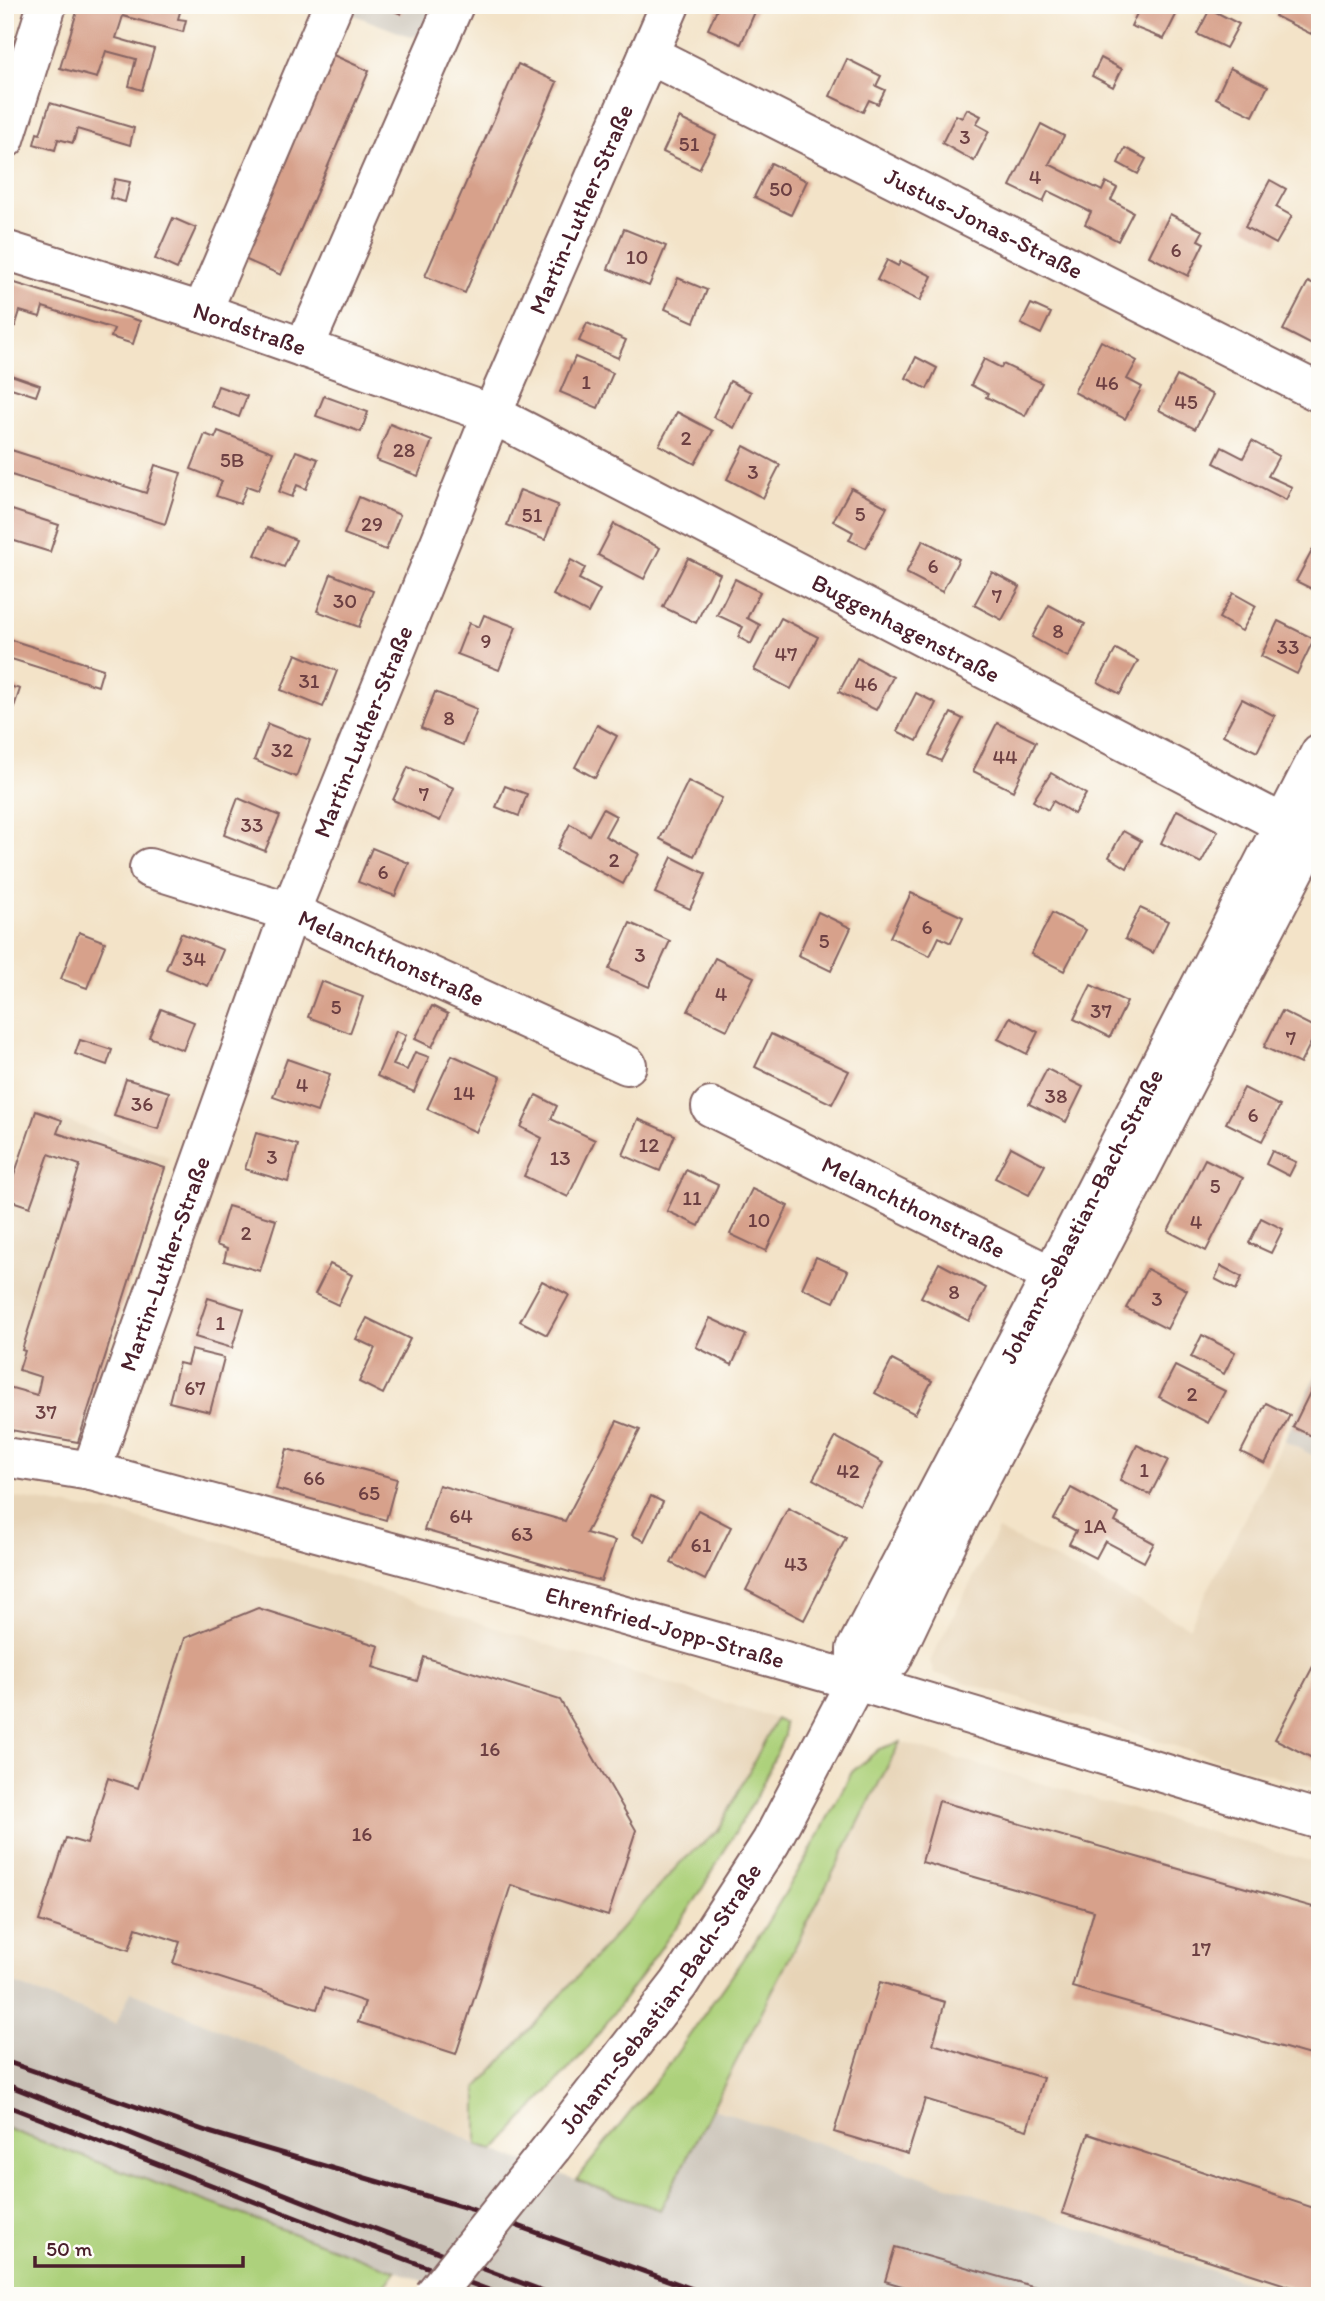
<svg xmlns="http://www.w3.org/2000/svg" width="1325" height="2301" font-family="Itim,sans-serif">
<style>
.built{fill:#e7d4b7}
.industrial{fill:#cac3b8}
.green{fill:#add17b;stroke:#7c7853;stroke-width:2}
.building{fill:#d7a18b}
.lines{fill:none;stroke-linecap:round;stroke-linejoin:round}
.minor-casing{stroke:#856462;stroke-width:42}
.minor{stroke:#fff;stroke-width:38}
.rail{stroke:#4a1f2b;stroke-width:5}
.minor-bridge-casing{stroke:#856462;stroke-width:42;stroke-linecap:butt}
.minor-bridge{stroke:#fff;stroke-width:38}
.labels{text-anchor:middle;stroke-width:5;stroke-linejoin:round;paint-order:stroke}
.number-label{font-size:21px;fill:#6d4043}
.street-label{font-size:24px;fill:#4a1f2b;stroke:#fdfcf7}
</style>
<rect width="100%" height="100%" fill="#fdfcf7"/>
<filter id="ink" filterUnits="userSpaceOnUse"><feTurbulence type="fractalNoise" baseFrequency=".0143" numOctaves="2"/><feDisplacementMap in="SourceGraphic" scale="14" xChannelSelector="R" yChannelSelector="G"/><feConvolveMatrix kernelMatrix="1 2 1 2 8 2 1 2 1" color-interpolation-filters="sRGB"/></filter>
<filter id="wash" filterUnits="userSpaceOnUse"><feTurbulence type="fractalNoise" baseFrequency=".00686" numOctaves="4" result="noise"/><feDisplacementMap in="SourceGraphic" scale="28" xChannelSelector="R" yChannelSelector="G"/><feGaussianBlur stdDeviation="1.57" result="paint"/><feColorMatrix in="noise" values="0 0 0 0 0 0 0 0 0 0 0 0 0 0 0 0 0 1.4 0 .05"/><feComposite in="paint" operator="in"/></filter>
<g filter="url(#wash)">
<rect width="100%" height="100%" fill="#f3e3c8"/>
<!-- built -->
<g class="built">
<polygon points="36,1110 169,1157 79,1443 5,1429 5,1201"/>
<polygon points="1284,1441 1320,1459 1320,1790 934,1673 930,1661 998,1530 1189,1627"/>
<polygon points="5,1496 126,1515 281,1558 776,1719 718,1831 680,1863 477,2088 477,2144 434,2122 131,1991 116,2024 14,1983 9,1997 5,1995"/>
<polygon points="900,1742 1320,1864 1320,2296 1290,2296 713,2109"/>
</g>
<!-- industrial -->
<g class="industrial">
<polygon points="328,5 442,5 424,33 411,37"/>
<polygon points="1320,1366 1320,1459 1284,1441"/>
<polygon points="13,1983 116,2024 131,1991 434,2122 477,2144 660,2210 713,2109 1290,2296 464,2296 5,2128 5,1995 9,1997"/>
</g>
<!-- green -->
<g class="green">
<polygon points="776,1719 784,1723 784,1736 759,1792 695,1901 589,2047 494,2150 477,2144 477,2088 680,1863 718,1831"/>
<polygon points="900,1742 660,2210 576,2180 670,2063 761,1933 808,1855 852,1772 879,1749"/>
<polygon points="5,2128 396,2271 378,2296 5,2296"/>
</g>
<g id="blocks">
<!-- building -->
<g class="building">
<polygon points="79,5 130,5 154,12 155,5 182,5 178,19 186,20 183,32 123,16 116,38 154,49 142,90 129,86 136,59 106,51 97,78 60,68"/>
<polygon points="380,5 404,5 401,14"/>
<polygon points="719,5 758,5 741,44 708,29"/>
<polygon points="1141,5 1181,5 1164,39 1131,26"/>
<polygon points="1280,5 1320,5 1320,17 1311,34 1275,16"/>
<polygon points="1210,9 1239,24 1226,48 1197,34"/>
<polygon points="331,54 369,71 281,275 242,258"/>
<polygon points="1101,58 1122,69 1113,87 1092,76"/>
<polygon points="847,59 881,76 876,86 885,90 878,104 869,100 863,112 830,96"/>
<polygon points="518,64 557,82 465,293 425,276"/>
<polygon points="1230,68 1268,86 1253,116 1216,98"/>
<polygon points="50,103 134,128 130,145 77,129 73,143 58,139 55,150 34,144 37,133 40,134"/>
<polygon points="967,109 981,116 976,124 989,131 974,161 942,143 956,115 962,118"/>
<polygon points="679,118 716,136 699,169 663,152"/>
<polygon points="1041,124 1064,136 1049,164 1102,191 1106,182 1117,188 1111,200 1133,212 1118,241 1085,224 1091,212 1048,191 1043,202 1010,186"/>
<polygon points="1125,148 1146,159 1138,174 1118,163"/>
<polygon points="771,163 807,181 791,215 754,197"/>
<polygon points="115,179 130,182 125,202 110,198"/>
<polygon points="1270,180 1286,189 1276,207 1292,216 1276,244 1245,227"/>
<polygon points="1170,214 1203,231 1198,240 1204,243 1188,276 1149,256"/>
<polygon points="173,218 196,228 177,269 155,259"/>
<polygon points="624,229 666,246 649,286 608,269"/>
<polygon points="887,260 898,266 901,261 932,276 920,301 877,280"/>
<polygon points="678,278 707,290 694,322 665,309"/>
<polygon points="5,280 140,321 133,344 111,337 114,329 43,307 40,317 20,311 15,327 5,324"/>
<polygon points="1308,282 1320,288 1320,349 1283,330"/>
<polygon points="1031,304 1051,313 1041,334 1021,324"/>
<polygon points="587,323 626,340 618,358 579,341"/>
<polygon points="1101,341 1137,361 1127,379 1142,387 1125,419 1074,392"/>
<polygon points="575,357 613,373 598,408 560,392"/>
<polygon points="916,357 937,368 927,389 906,378"/>
<polygon points="984,359 1001,368 1003,364 1042,383 1025,416 986,397 988,394 971,385"/>
<polygon points="5,373 40,385 36,396 5,386"/>
<polygon points="1177,376 1213,395 1195,429 1159,410"/>
<polygon points="730,381 751,392 734,428 713,417"/>
<polygon points="218,386 247,396 239,417 211,406"/>
<polygon points="324,396 368,412 361,432 316,416"/>
<polygon points="677,412 713,431 695,464 659,445"/>
<polygon points="390,424 432,441 418,476 376,460"/>
<polygon points="218,431 273,452 258,490 247,486 240,504 216,496 222,481 191,469 205,434 215,438"/>
<polygon points="1252,441 1279,456 1268,476 1292,487 1286,500 1214,463 1222,447 1243,458"/>
<polygon points="744,446 780,465 763,498 727,479"/>
<polygon points="5,448 146,493 155,465 181,473 165,524 5,473"/>
<polygon points="296,451 318,459 306,489 297,485 292,497 279,492"/>
<polygon points="851,488 887,507 866,548 849,540 853,532 833,521"/>
<polygon points="520,490 558,505 545,540 507,525"/>
<polygon points="359,497 400,515 386,550 344,534"/>
<polygon points="12,510 59,525 50,552 5,538"/>
<polygon points="614,524 660,548 644,579 598,555"/>
<polygon points="267,528 296,540 284,567 255,555"/>
<polygon points="923,540 959,559 942,592 906,573"/>
<polygon points="1314,547 1320,550 1320,593 1296,581"/>
<polygon points="688,558 720,574 696,623 663,607"/>
<polygon points="571,560 585,568 579,579 600,590 588,613 553,595"/>
<polygon points="992,572 1020,587 1002,620 974,605"/>
<polygon points="331,574 373,591 359,627 317,611"/>
<polygon points="735,579 760,592 747,618 760,625 751,644 738,637 743,627 717,615"/>
<polygon points="1233,593 1256,606 1242,631 1219,618"/>
<polygon points="1049,605 1085,624 1068,657 1032,637"/>
<polygon points="484,615 516,627 499,670 457,654 469,623 479,627"/>
<polygon points="781,618 818,637 791,689 754,670"/>
<polygon points="1278,621 1314,639 1297,674 1261,656"/>
<polygon points="5,638 103,669 98,686 5,657"/>
<polygon points="1116,649 1138,661 1120,694 1098,682"/>
<polygon points="296,654 337,671 323,707 281,690"/>
<polygon points="857,658 893,677 876,710 839,692"/>
<polygon points="5,685 20,689 14,707 5,704"/>
<polygon points="435,692 477,709 463,745 421,728"/>
<polygon points="916,693 936,703 917,741 897,731"/>
<polygon points="1242,699 1275,716 1257,752 1223,735"/>
<polygon points="951,713 963,719 941,761 929,755"/>
<polygon points="997,723 1036,742 1013,791 973,771"/>
<polygon points="268,724 310,740 296,777 254,760"/>
<polygon points="597,725 617,736 595,778 575,767"/>
<polygon points="408,767 454,788 440,821 393,800"/>
<polygon points="1051,773 1086,794 1074,814 1053,801 1048,810 1033,801"/>
<polygon points="688,781 722,798 694,856 660,839"/>
<polygon points="505,786 527,794 519,816 496,807"/>
<polygon points="238,798 280,816 265,851 224,835"/>
<polygon points="603,809 616,816 605,836 639,854 623,884 557,849 570,824 589,835"/>
<polygon points="1177,810 1218,831 1201,863 1161,843"/>
<polygon points="1123,831 1141,841 1127,868 1109,857"/>
<polygon points="372,848 409,863 395,896 358,882"/>
<polygon points="672,857 706,874 690,909 655,893"/>
<polygon points="911,893 963,917 951,943 939,937 930,956 890,937"/>
<polygon points="1140,908 1168,921 1153,953 1125,939"/>
<polygon points="818,912 851,928 831,971 798,955"/>
<polygon points="1052,913 1086,930 1064,971 1031,954"/>
<polygon points="630,923 670,941 649,987 609,969"/>
<polygon points="79,932 105,942 87,988 61,979"/>
<polygon points="181,933 223,950 208,986 166,969"/>
<polygon points="715,958 754,977 727,1030 688,1011"/>
<polygon points="321,981 363,997 350,1033 308,1017"/>
<polygon points="1091,985 1127,1002 1110,1037 1074,1019"/>
<polygon points="432,1006 448,1014 432,1047 415,1039"/>
<polygon points="161,1009 194,1022 183,1050 149,1037"/>
<polygon points="1282,1011 1318,1029 1300,1064 1264,1047"/>
<polygon points="1010,1017 1038,1032 1027,1054 998,1039"/>
<polygon points="396,1031 406,1035 393,1065 407,1070 415,1052 429,1057 414,1092 377,1076"/>
<polygon points="771,1034 849,1071 832,1104 755,1067"/>
<polygon points="80,1040 112,1050 107,1065 75,1054"/>
<polygon points="452,1055 501,1077 476,1132 427,1109"/>
<polygon points="287,1059 330,1074 317,1112 273,1097"/>
<polygon points="1047,1069 1083,1087 1066,1122 1029,1104"/>
<polygon points="126,1079 169,1092 158,1129 114,1116"/>
<polygon points="1244,1088 1280,1106 1262,1141 1226,1123"/>
<polygon points="536,1095 557,1106 551,1119 595,1140 568,1197 524,1176 542,1138 521,1127"/>
<polygon points="36,1111 62,1120 57,1133 165,1168 78,1442 5,1429 5,1386 37,1395 41,1377 19,1370 25,1351 22,1350 80,1165 49,1154 30,1207 6,1199"/>
<polygon points="638,1119 675,1135 660,1171 623,1155"/>
<polygon points="256,1133 298,1145 288,1182 245,1169"/>
<polygon points="1011,1147 1045,1165 1029,1195 995,1178"/>
<polygon points="1272,1151 1296,1162 1289,1176 1266,1164"/>
<polygon points="1205,1159 1243,1178 1206,1251 1168,1231"/>
<polygon points="686,1170 718,1185 699,1226 667,1211"/>
<polygon points="752,1189 788,1206 766,1251 730,1234"/>
<polygon points="228,1206 276,1220 260,1271 224,1261 227,1249 216,1245"/>
<polygon points="1261,1218 1283,1229 1271,1253 1249,1243"/>
<polygon points="816,1257 848,1271 834,1302 802,1288"/>
<polygon points="939,1263 986,1288 969,1321 921,1297"/>
<polygon points="330,1264 352,1275 338,1305 315,1294"/>
<polygon points="1221,1266 1242,1277 1236,1290 1215,1279"/>
<polygon points="1147,1269 1187,1290 1167,1329 1126,1308"/>
<polygon points="542,1281 569,1295 547,1335 520,1321"/>
<polygon points="208,1298 244,1309 232,1348 195,1337"/>
<polygon points="367,1318 410,1339 383,1394 359,1382 375,1348 356,1339"/>
<polygon points="710,1318 746,1335 732,1365 696,1347"/>
<polygon points="1202,1335 1235,1352 1224,1374 1191,1357"/>
<polygon points="191,1350 224,1358 210,1412 169,1402 179,1363 187,1365"/>
<polygon points="892,1360 932,1381 915,1414 875,1393"/>
<polygon points="1175,1366 1225,1391 1208,1423 1159,1397"/>
<polygon points="1320,1372 1320,1440 1293,1427"/>
<polygon points="1266,1403 1290,1415 1265,1464 1241,1452"/>
<polygon points="617,1421 640,1430 586,1533 615,1541 601,1581 424,1530 439,1485 565,1521"/>
<polygon points="836,1437 883,1463 860,1505 813,1479"/>
<polygon points="1137,1445 1168,1460 1150,1495 1120,1480"/>
<polygon points="287,1449 397,1479 386,1520 276,1489"/>
<polygon points="1071,1488 1119,1514 1115,1522 1154,1543 1144,1562 1105,1541 1096,1558 1069,1544 1076,1531 1054,1519"/>
<polygon points="651,1496 663,1502 644,1541 632,1535"/>
<polygon points="788,1508 846,1538 804,1620 746,1590"/>
<polygon points="698,1510 731,1527 705,1580 671,1563"/>
<polygon points="258,1608 379,1646 373,1667 417,1681 424,1657 560,1700 636,1830 608,1916 511,1885 456,2054 358,2022 365,2002 324,1988 317,2009 173,1963 180,1942 136,1928 129,1950 39,1921 66,1838 87,1844 108,1778 138,1788 185,1638"/>
<polygon points="1320,1653 1320,1762 1275,1739"/>
<polygon points="939,1801 1320,1909 1320,2058 1072,1987 1094,1911 922,1862"/>
<polygon points="880,1982 945,2002 933,2044 1043,2078 1027,2130 925,2099 908,2154 834,2132"/>
<polygon points="1088,2134 1320,2210 1320,2296 1062,2213"/>
<polygon points="895,2247 1057,2293 1056,2296 936,2296 885,2281"/>
</g>
</g>
</g>
<g filter="url(#ink)">
<use href="#blocks" fill-opacity="0" stroke="#856462" stroke-width="2"/>
<g class="lines">
<!-- minor casing -->
<g class="minor-casing">
<g id="minor">
<path id="s1" d="M648,54L1320,393"/>
<polyline points="5,139 47,5"/>
<path id="s2" d="M5,250L202,312L492,414L1320,843"/>
<polyline points="202,312 333,5"/>
<polyline points="304,348 454,5"/>
<path id="s3" d="M149,868L290,912L627,1065"/>
<path id="s4" d="M711,1107L1073,1286"/>
<path id="s5" d="M5,1457L91,1471L550,1595L856,1681L1320,1820"/>
<path id="s6" d="M91,1471L290,912L492,414L670,5"/>
<polyline points="856,1681 892,1659 949,1539 1320,822"/>
<path id="s7" d="M552,2147L679,1984L771,1842L856,1681V1649L1052,1275L1320,753"/>
</g>
</g>
<!-- minor -->
<use href="#minor" class="minor"/>
<!-- rail -->
<g class="rail">
<polyline points="5,2061 209,2132 471,2209 712,2296"/>
<polyline points="5,2084 338,2215 557,2296"/>
<polyline points="5,2105 330,2231 505,2296"/>
</g>
<!-- minor-bridge casing -->
<g class="minor-bridge-casing">
<polyline id="minor-bridge" points="433,2296 552,2147"/>
</g>
<!-- minor-bridge -->
<use href="#minor-bridge" class="minor-bridge"/>
</g>
</g>
<g class="labels">
<!-- number labels -->
<g class="number-label">
<text x="965" y="144">3</text>
<text x="689" y="151">51</text>
<text x="1035" y="184">4</text>
<text x="781" y="196">50</text>
<text x="1176" y="257">6</text>
<text x="637" y="264">10</text>
<text x="586" y="389">1</text>
<text x="1107" y="390">46</text>
<text x="1186" y="409">45</text>
<text x="686" y="445">2</text>
<text x="404" y="457">28</text>
<text x="232" y="467">5B</text>
<text x="753" y="479">3</text>
<text x="860" y="521">5</text>
<text x="532" y="522">51</text>
<text x="372" y="531">29</text>
<text x="933" y="573">6</text>
<text x="997" y="603">7</text>
<text x="345" y="608">30</text>
<text x="1058" y="638">8</text>
<text x="486" y="648">9</text>
<text x="1288" y="654">33</text>
<text x="786" y="661">47</text>
<text x="309" y="688">31</text>
<text x="866" y="691">46</text>
<text x="449" y="725">8</text>
<text x="282" y="757">32</text>
<text x="1005" y="764">44</text>
<text x="424" y="801">7</text>
<text x="252" y="832">33</text>
<text x="614" y="867">2</text>
<text x="383" y="879">6</text>
<text x="927" y="934">6</text>
<text x="824" y="948">5</text>
<text x="640" y="962">3</text>
<text x="194" y="966">34</text>
<text x="721" y="1001">4</text>
<text x="336" y="1014">5</text>
<text x="1101" y="1018">37</text>
<text x="1291" y="1045">7</text>
<text x="302" y="1092">4</text>
<text x="464" y="1100">14</text>
<text x="1056" y="1103">38</text>
<text x="142" y="1111">36</text>
<text x="1253" y="1122">6</text>
<text x="649" y="1152">12</text>
<text x="272" y="1164">3</text>
<text x="560" y="1165">13</text>
<text x="1215" y="1193">5</text>
<text x="692" y="1205">11</text>
<text x="759" y="1227">10</text>
<text x="1196" y="1229">4</text>
<text x="246" y="1240">2</text>
<text x="954" y="1299">8</text>
<text x="1157" y="1306">3</text>
<text x="220" y="1330">1</text>
<text x="195" y="1395">67</text>
<text x="1192" y="1401">2</text>
<text x="46" y="1419">37</text>
<text x="1144" y="1477">1</text>
<text x="848" y="1478">42</text>
<text x="314" y="1485">66</text>
<text x="369" y="1500">65</text>
<text x="461" y="1523">64</text>
<text x="1095" y="1533">1A</text>
<text x="522" y="1541">63</text>
<text x="701" y="1552">61</text>
<text x="796" y="1571">43</text>
<text x="490" y="1756">16</text>
<text x="362" y="1841">16</text>
<text x="1201" y="1956">17</text>
</g>
<!-- street labels -->
<g class="street-label">
<text dy="8" stroke="none"><textPath href="#s6" startOffset="1354">Martin-Luther-Straße</textPath></text>
<text dy="8" stroke="none"><textPath href="#s1" startOffset="376">Justus-Jonas-Straße</textPath></text>
<text dy="8" stroke="none"><textPath href="#s2" startOffset="257">Nordstraße</textPath></text>
<text dy="8" stroke="none"><textPath href="#s2" startOffset="980">Buggenhagenstraße</textPath></text>
<text dy="8" stroke="none"><textPath href="#s6" startOffset="788">Martin-Luther-Straße</textPath></text>
<text dy="8" stroke="none"><textPath href="#s3" startOffset="259">Melanchthonstraße</textPath></text>
<text dy="8" stroke="none"><textPath href="#s4" startOffset="226">Melanchthonstraße</textPath></text>
<text dy="8" stroke="none"><textPath href="#s7" startOffset="1078">Johann-Sebastian-Bach-Straße</textPath></text>
<text dy="8" stroke="none"><textPath href="#s6" startOffset="220">Martin-Luther-Straße</textPath></text>
<text dy="8" stroke="none"><textPath href="#s5" startOffset="682">Ehrenfried-Jopp-Straße</textPath></text>
<text dy="8" stroke="none"><textPath href="#s7" startOffset="184">Johann-Sebastian-Bach-Straße</textPath></text>
</g>
</g>
<!-- margin -->
<rect width="1325" height="2301" fill="none" stroke="#fdfcf7" stroke-width="28"/>
<!-- scale -->
<path d="M35 2256v10h208v-10" fill="none" stroke="#4a1f2b" stroke-width="3.5"/>
<text x="46" y="2256" font-size="21" fill="#4a1f2b" stroke="#fdfcf7" stroke-width="5" paint-order="stroke">50 m</text>
</svg>
